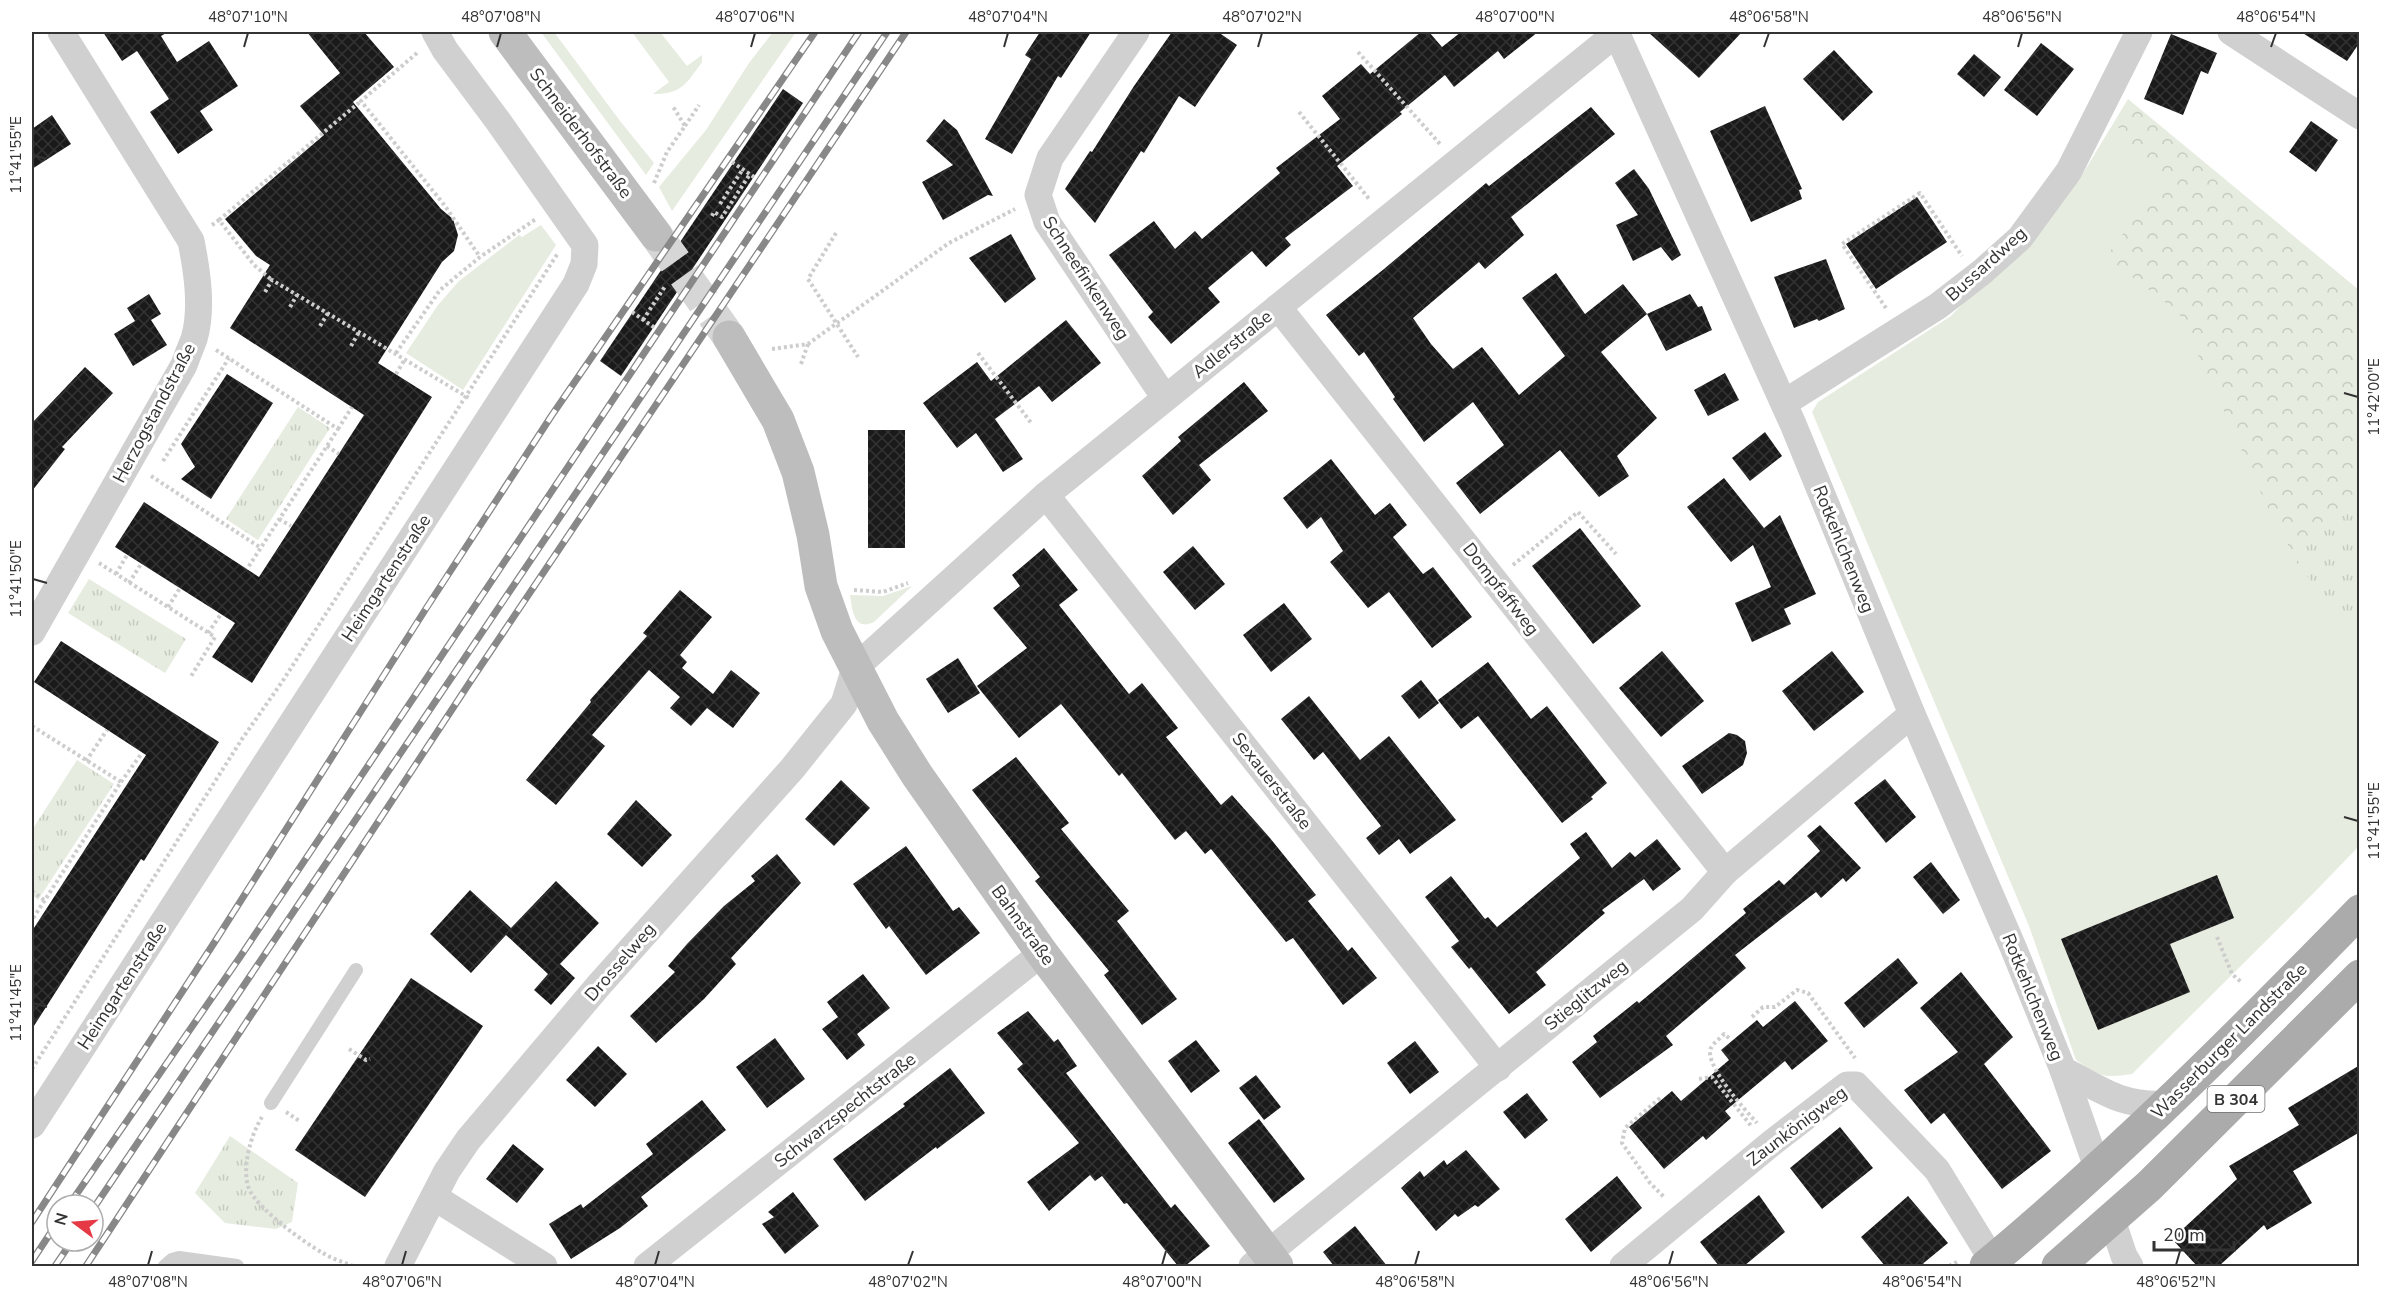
<svg xmlns="http://www.w3.org/2000/svg" width="2391" height="1298" font-family="'Nunito Sans',sans-serif">
<style>
.grass{fill:#e6ecdf}
.forest{fill:url(#forest-crowns)}
.park{fill:url(#park-tufts)}
.building{fill:url(#building-cross-hatch)}
.lines{fill:none;stroke-linecap:round;stroke-linejoin:round}
.secondary-tunnel{stroke:#d6d6d6;stroke-width:33;stroke-dasharray:33 16;stroke-linecap:butt}
.path{stroke:#cdcdcd;stroke-width:4;stroke-dasharray:3 3;stroke-linecap:butt}
.lane{stroke:#d0d0d0;stroke-width:14}
.street{stroke:#d0d0d0;stroke-width:27}
.secondary{stroke:#bdbdbd;stroke-width:33}
.primary{stroke:#ababab;stroke-width:33}
.rail-casing{stroke:#888;stroke-width:7}
.rail{stroke:#fff;stroke-width:4.5;stroke-dasharray:14;stroke-linecap:butt}
.ticks{fill:none;stroke:#333;stroke-width:2}
.labels{text-anchor:middle;stroke-width:6;stroke-linejoin:round;paint-order:stroke}
.shield{fill:#fff;stroke:#707070;stroke-width:1.5}
.shield-label{font-size:16px;font-weight:bold;fill:#333}
.street-label{font-size:18px;fill:#333;stroke:#fff}
.neatline{fill:none;stroke:#333;stroke-width:2}
.ticks-label{font-size:15px;text-anchor:middle;fill:#333}
</style>
<defs>
<pattern id="forest-crowns" width="20" height="18" patternUnits="userSpaceOnUse" patternTransform="scale(1.5)"><rect width="20" height="18" fill="#e6ecdf"/><path d="M2 6a3 3 0 1 1 6 0M12 15a3 3 0 1 1 6 0" fill="none" stroke="#c6cbc0"/></pattern>
<pattern id="park-tufts" width="24" height="20" patternUnits="userSpaceOnUse" patternTransform="scale(1.5)"><rect width="24" height="20" fill="#e6ecdf"/><path d="M3 7l-1-3M5 7V3M7 7l1-3M15 17l-1-3M17 17v-4M19 17l1-3" fill="none" stroke="#c6cbc0"/></pattern>
<pattern id="building-cross-hatch" width="8" height="8" patternUnits="userSpaceOnUse" patternTransform="scale(1.5)"><rect width="8" height="8" fill="#1a1a1a"/><path d="M0 0l8 8M0 8l8-8" fill="none" stroke="#333"/></pattern>
</defs>
<rect width="100%" height="100%" fill="#fff"/>
<!-- grass -->
<g class="grass">
<polygon points="541,32 554,32 620,121 654,163 646,175"/>
<path d="M632,32H660L687,66L702,55V62C686,84 682,94 653,94L669,82Z"/>
<polygon points="773,32 796,32 672,211 659,187 706,130 749,63"/>
<path d="M2128,99L2359,290V846C2285,924 2208,998 2132,1074C2105,1078 2098,1077 2076,1060L2029,926L1812,412L1818,402L1951,316L2079,180Z"/>
<polygon points="541,225 556,245 463,390 406,353 438,305 459,281 519,235 522,237"/>
<path d="M912,586L874,622C854,632 852,609 850,595L883,596Z"/>
</g>
<!-- forest -->
<polygon class="forest" points="2131,104 2359,292 2359,487 2295,557 2273,519 2179,313 2106,257 2162,180 2117,126"/>
<!-- park -->
<g class="park">
<polygon points="298,407 330,428 258,540 226,519"/>
<polygon points="2359,489 2359,644 2294,559"/>
<polygon points="89,579 186,639 165,673 68,613"/>
<polygon points="77,760 114,784 38,900 32,895 32,830"/>
<polygon points="230,1136 298,1183 292,1222 276,1229 225,1223 195,1193"/>
</g>
<!-- building -->
<g class="building">
<polygon points="103,32 168,32 161,36 177,62 209,41 238,86 200,111 213,130 178,154 150,112 169,99 137,51 122,61"/>
<polygon points="307,32 364,32 394,67 353,102 441,209 453,219 458,235 454,251 442,262 378,363 432,397 252,683 212,657 235,623 115,547 144,502 259,577 364,415 230,328 270,265 256,256 225,219 324,135 300,106 340,73"/>
<polygon points="1040,32 1091,32 1061,78 1058,76 1012,154 985,139 1031,59 1025,55"/>
<polygon points="1172,32 1218,32 1237,45 1195,107 1179,96 1144,153 1141,151 1095,223 1065,189 1090,151 1092,152 1134,86"/>
<polygon points="1421,32 1429,32 1442,47 1461,32 1538,32 1504,59 1498,51 1454,87 1445,75 1400,112 1402,114 1337,166 1353,186 1285,238 1291,245 1266,267 1252,251 1208,288 1220,302 1171,344 1148,317 1153,312 1109,255 1154,221 1175,249 1195,231 1202,239 1280,173 1276,168 1340,119 1322,96 1361,64 1370,74"/>
<polygon points="1648,32 1742,32 1699,78"/>
<polygon points="2301,32 2360,32 2360,42 2347,61"/>
<polygon points="2171,34 2217,53 2208,74 2201,71 2183,115 2144,99"/>
<polygon points="2041,43 2074,69 2037,116 2004,90"/>
<polygon points="1834,50 1873,92 1843,121 1803,79"/>
<polygon points="1974,54 2001,77 1984,97 1957,74"/>
<polygon points="783,89 803,103 621,376 600,361"/>
<polygon points="1765,106 1802,189 1799,190 1802,199 1751,222 1710,131"/>
<polygon points="1591,107 1615,134 1511,217 1524,235 1485,269 1479,262 1413,318 1431,344 1453,369 1482,347 1519,395 1565,356 1522,298 1556,273 1585,314 1623,284 1647,314 1601,352 1657,418 1617,456 1629,476 1599,497 1560,450 1480,514 1456,483 1504,445 1473,402 1424,442 1393,399 1395,397 1364,352 1359,356 1326,315 1384,269 1486,183 1489,186"/>
<polygon points="52,115 71,144 32,169 32,129"/>
<polygon points="944,119 957,130 993,196 988,195 943,220 922,182 953,165 926,141"/>
<polygon points="2311,121 2338,140 2316,172 2289,152"/>
<polygon points="1634,169 1649,189 1681,255 1672,261 1661,247 1633,261 1616,225 1638,215 1615,183"/>
<polygon points="1917,197 1947,242 1876,289 1846,244"/>
<polygon points="1011,234 1036,279 1005,303 969,258"/>
<polygon points="1826,259 1845,309 1819,321 1817,319 1794,328 1774,277"/>
<polygon points="149,294 161,314 151,320 167,345 133,366 114,334 135,321 127,308"/>
<polygon points="1690,294 1698,307 1702,306 1712,330 1666,351 1647,314"/>
<polygon points="1066,320 1101,363 1052,402 1039,386 995,419 1023,459 1003,472 976,433 957,448 923,403 977,362 991,381"/>
<polygon points="85,367 113,393 62,447 65,449 32,491 32,423"/>
<polygon points="1725,373 1739,400 1708,416 1694,390"/>
<polygon points="227,374 273,403 211,499 181,479 195,467 181,444"/>
<polygon points="1244,382 1268,411 1199,465 1211,480 1173,515 1142,476 1181,441 1178,437"/>
<rect x="868" y="430" width="37" height="118"/>
<polygon points="1765,432 1782,456 1750,481 1732,458"/>
<polygon points="1331,459 1375,515 1390,503 1407,525 1393,537 1423,574 1433,567 1472,617 1432,648 1389,592 1368,608 1330,562 1343,551 1321,517 1307,529 1283,498"/>
<polygon points="1724,478 1764,528 1780,515 1816,594 1784,609 1791,624 1752,642 1735,603 1771,587 1753,545 1731,562 1687,507"/>
<polygon points="1580,528 1641,606 1593,644 1532,566"/>
<polygon points="1193,546 1225,584 1195,610 1163,572"/>
<polygon points="1044,548 1078,590 1059,605 1129,694 1142,683 1178,728 1166,737 1221,805 1232,795 1270,838 1316,895 1308,901 1348,951 1352,947 1377,978 1343,1005 1293,938 1286,942 1211,849 1205,854 1186,831 1175,840 1122,773 1119,776 1061,704 1019,738 977,686 1027,648 993,608 1020,586 1012,575"/>
<polygon points="680,590 712,617 680,655 687,662 682,668 713,694 731,670 760,693 733,728 707,708 691,726 670,708 680,697 649,670 592,735 605,746 556,805 526,780 591,702 590,700 647,636 643,633"/>
<polygon points="1284,603 1312,639 1271,672 1243,635"/>
<polygon points="61,641 219,742 144,861 141,859 32,1029 32,931 146,755 34,682"/>
<polygon points="1662,651 1704,701 1661,737 1619,688"/>
<polygon points="1832,651 1864,692 1814,731 1782,691"/>
<polygon points="958,658 980,693 948,713 926,679"/>
<polygon points="1488,662 1531,719 1547,706 1607,783 1591,797 1593,799 1562,823 1478,716 1461,729 1438,700"/>
<polygon points="1421,680 1439,703 1419,719 1401,696"/>
<polygon points="1309,696 1360,760 1389,736 1456,820 1410,854 1399,839 1379,855 1366,838 1381,826 1323,752 1314,760 1281,719"/>
<polygon points="1729,733 1737,735 1745,741 1747,753 1743,765 1702,794 1682,766"/>
<polygon points="1016,757 1069,823 1061,829 1129,911 1117,921 1177,999 1142,1025 1104,975 1109,971 1035,881 1040,877 972,790"/>
<polygon points="1885,779 1916,817 1886,843 1854,803"/>
<polygon points="841,780 870,808 834,846 805,819"/>
<polygon points="636,800 672,835 642,867 607,834"/>
<polygon points="1820,825 1861,868 1846,882 1843,878 1821,898 1816,892 1735,955 1746,968 1666,1036 1673,1045 1600,1098 1572,1062 1597,1042 1593,1036 1637,1001 1639,1003 1675,973 1746,913 1743,909 1779,880 1784,885 1820,851 1807,836"/>
<polygon points="1586,832 1612,868 1630,852 1635,857 1657,839 1681,869 1653,891 1644,879 1602,910 1605,913 1536,972 1546,985 1509,1014 1471,967 1469,969 1451,947 1459,941 1425,897 1451,876 1485,919 1488,917 1497,927 1580,858 1570,844"/>
<polygon points="906,846 953,911 959,907 980,933 926,975 889,926 886,929 853,884"/>
<polygon points="777,854 801,883 731,958 736,964 704,999 656,1043 630,1016 675,972 668,966 687,944 724,906 755,881 751,876"/>
<polygon points="1931,862 1960,900 1943,914 1913,877"/>
<polygon points="2217,875 2234,918 2170,944 2190,992 2098,1030 2061,939"/>
<polygon points="556,881 599,923 560,964 575,978 551,1005 534,990 548,974 506,935 471,973 430,934 470,890 511,928"/>
<polygon points="1898,958 1918,983 1864,1028 1844,1003"/>
<polygon points="1961,972 2013,1037 1984,1064 2051,1151 2002,1189 1944,1113 1931,1124 1904,1090 1958,1052 1920,1008"/>
<polygon points="863,974 890,1008 857,1034 865,1045 847,1060 822,1029 838,1017 827,1002"/>
<polygon points="411,978 483,1026 365,1197 295,1150"/>
<polygon points="1795,1001 1828,1041 1792,1070 1785,1061 1725,1111 1731,1118 1706,1140 1703,1136 1664,1169 1629,1127 1672,1091 1681,1101 1729,1060 1721,1050 1757,1020 1763,1027"/>
<polygon points="1028,1011 1054,1042 1058,1039 1077,1066 1066,1073 1171,1208 1175,1204 1210,1246 1185,1266 1178,1266 1127,1203 1124,1204 1102,1176 1095,1181 1090,1175 1049,1211 1027,1182 1079,1143 1017,1069 1023,1064 997,1033"/>
<polygon points="775,1038 805,1079 767,1108 736,1067"/>
<polygon points="1196,1040 1220,1071 1191,1093 1168,1061"/>
<polygon points="1415,1041 1439,1072 1410,1094 1387,1063"/>
<polygon points="598,1046 627,1074 595,1107 566,1080"/>
<polygon points="2360,1065 2360,1132 2293,1171 2312,1203 2267,1230 2264,1225 2219,1266 2197,1266 2172,1239 2237,1179 2229,1166 2299,1125 2288,1108"/>
<polygon points="950,1068 985,1113 937,1149 936,1147 865,1201 833,1159 905,1106 903,1104"/>
<polygon points="1256,1075 1281,1107 1264,1120 1239,1088"/>
<polygon points="1527,1093 1548,1120 1525,1139 1503,1112"/>
<polygon points="702,1100 726,1130 641,1197 648,1206 620,1228 571,1259 549,1224 581,1204 583,1208 653,1154 646,1144"/>
<polygon points="1259,1119 1305,1179 1274,1203 1228,1143"/>
<polygon points="1840,1127 1873,1168 1822,1209 1790,1168"/>
<polygon points="513,1144 544,1169 517,1203 486,1179"/>
<polygon points="1466,1150 1500,1189 1478,1207 1475,1205 1458,1217 1455,1214 1436,1231 1401,1188 1420,1171 1424,1177 1444,1160 1447,1165"/>
<polygon points="1617,1176 1642,1208 1591,1252 1565,1219"/>
<polygon points="793,1192 819,1226 785,1254 762,1224 774,1217 768,1212"/>
<polygon points="1759,1195 1785,1232 1744,1266 1719,1266 1700,1242"/>
<polygon points="1908,1196 1948,1243 1920,1266 1885,1266 1861,1237"/>
<polygon points="1355,1226 1387,1266 1334,1266 1323,1252"/>
</g>
<g class="lines">
<!-- secondary-tunnel -->
<polyline class="secondary-tunnel" points="656,235 729,337"/>
<!-- path -->
<g class="path">
<polyline points="1358,52 1440,144"/>
<polyline points="417,53 361,101 445,206 480,257"/>
<polyline points="1299,112 1370,200"/>
<polyline points="685,126 699,105"/>
<polyline points="732,162 754,177"/>
<polyline points="654,183 667,152 685,126 672,105"/>
<polyline points="720,204 743,169"/>
<polyline points="712,216 714,212 722,217 750,174"/>
<polyline points="219,220 361,101"/>
<polyline points="212,225 219,220 254,265 272,280"/>
<polyline points="836,233 808,279 858,357"/>
<polyline points="265,292 272,280 469,398"/>
<polyline points="290,307 297,295"/>
<polyline points="1886,308 1842,244 1920,193 1962,256"/>
<polyline points="632,312 655,328"/>
<polyline points="643,320 666,285"/>
<polyline points="320,326 328,313"/>
<polyline points="351,346 359,332"/>
<polyline points="772,349 808,344 949,243 1015,209"/>
<polyline points="216,350 338,429 247,569"/>
<polyline points="396,353 440,290 480,257 536,219"/>
<polyline points="978,353 1032,424"/>
<polyline points="801,364 808,344"/>
<polyline points="396,374 405,359"/>
<polyline points="338,429 352,407"/>
<polyline points="327,446 339,454"/>
<polyline points="163,461 229,358"/>
<polyline points="151,476 261,548"/>
<polyline points="279,519 291,526"/>
<polyline points="99,563 215,637 190,678"/>
<polyline points="1513,565 1578,512 1616,554"/>
<polyline points="116,574 127,555"/>
<polyline points="129,583 141,564"/>
<polyline points="854,590 883,592 908,583"/>
<polyline points="168,607 180,588"/>
<polyline points="208,633 221,614"/>
<polyline points="32,726 121,782 32,920"/>
<polyline points="86,761 107,730"/>
<polyline points="121,782 142,753"/>
<polyline points="32,891 44,900"/>
<polyline points="2217,937 2232,974 2241,982"/>
<polyline points="1752,1017 1763,1007 1775,1007 1797,990 1808,993 1855,1058"/>
<path d="M1729,1038L1724,1034C1721,1038 1713,1043 1711,1048C1703,1064 1746,1111 1757,1123"/>
<polyline points="349,1049 366,1060 370,1059"/>
<polyline points="32,1069 242,739 282,682 558,253"/>
<polyline points="1699,1079 1712,1077 1752,1127"/>
<polyline points="1660,1098 1625,1128 1622,1143 1650,1183 1665,1198"/>
<polyline points="286,1112 301,1122"/>
<path d="M262,1117C251,1134 241,1169 249,1189C258,1209 303,1242 323,1253C332,1259 343,1262 353,1266"/>
<polyline points="1949,1266 1959,1261"/>
</g>
<!-- lane -->
<g class="lane">
<polyline points="271,1103 356,970"/>
<polyline points="165,1266 172,1260 179,1258 237,1266"/>
</g>
<!-- street -->
<g class="street">
<polyline points="1136,32 1050,158 1038,195 1047,222 1165,398"/>
<polyline points="1616,32 1793,424 1912,714 2013,947 2063,1070 2098,1170"/>
<polyline points="2231,32 2360,116"/>
<polyline points="1278,307 1725,872"/>
<polyline points="1784,403 1938,306 1982,272 2020,238 2069,171 2139,32"/>
<polyline points="1046,495 1498,1068"/>
<path d="M32,632L184,365C187,356 191,347 194,339C203,309 197,271 191,241L61,32"/>
<path d="M2063,1070C2101,1089 2121,1107 2166,1104"/>
<polyline points="32,1125 576,284 584,264 585,245 498,121 445,50 435,32"/>
<polyline points="434,1197 544,1266"/>
<polyline points="2112,1220 2124,1256 2130,1266"/>
<polyline points="398,1266 447,1171 468,1140 599,985 792,769 844,704 855,668 1046,495 1618,32"/>
<polyline points="647,1266 1042,953"/>
<polyline points="1252,1266 1692,909 1725,872 1912,714"/>
<polyline points="1623,1266 1773,1142 1847,1085 1856,1085 1937,1170 1993,1261"/>
</g>
<!-- secondary -->
<g class="secondary">
<polyline points="505,32 656,235"/>
<polyline points="729,337 778,420 798,472 813,535 821,586 837,631 883,721 917,775 1042,953 1277,1266"/>
</g>
<!-- primary -->
<g class="primary">
<path d="M1986,1266C2118,1156 2240,1034 2360,911"/>
<polyline points="2058,1266 2149,1186 2360,976"/>
</g>
<!-- rail casing -->
<g class="rail-casing">
<g id="rail">
<polyline points="69,1205 240,957 859,32"/>
<polyline points="93,1209 887,32"/>
<polyline points="32,1222 214,943 427,607 552,415 815,32"/>
<polyline points="32,1261 57,1223"/>
<polyline points="55,1266 72,1241"/>
<polyline points="86,1266 472,679 906,32"/>
</g>
</g>
<!-- rail -->
<use href="#rail" class="rail"/>
</g>
<!-- ticks -->
<path class="ticks" d="M244,47L248,33M497,47L501,33M751,47L755,33M1004,47L1008,33M1258,47L1262,33M1511,47L1515,33M1764,47L1769,33M2018,47L2022,33M2271,47L2276,33M33,155L47,159M2344,393L2358,397M33,579L47,583M2344,817L2358,821M33,1003L47,1007M148,1265L152,1251M402,1265L406,1251M655,1265L659,1251M908,1265L913,1251M1162,1265L1166,1251M1415,1265L1419,1251M1669,1265L1673,1251M1922,1265L1926,1251M2176,1265L2180,1251"/>
<g class="labels">
<!-- shield labels -->
<rect class="shield" x="2207.5" y="1086" width="57" height="26" rx="4.5"/>
<g class="shield-label">
<text x="2236" y="1105">B 304</text>
</g>
<!-- street labels -->
<g class="street-label">
<text transform="translate(581 133) rotate(53)" y="6">Schneiderhofstraße</text>
<text transform="translate(1986 264) rotate(-42)" y="6">Bussardweg</text>
<text transform="translate(1086 278) rotate(57)" y="6">Schneefinkenweg</text>
<text transform="translate(1232 344) rotate(-39)" y="6">Adlerstraße</text>
<text transform="translate(154 413) rotate(-62)" y="6">Herzogstandstraße</text>
<text transform="translate(1844 549) rotate(68)" y="6">Rotkehlchenweg</text>
<text transform="translate(386 578) rotate(-57)" y="6">Heimgartenstraße</text>
<text transform="translate(1501 589) rotate(52)" y="6">Dompfaffweg</text>
<text transform="translate(1272 781) rotate(52)" y="6">Sexauerstraße</text>
<text transform="translate(1023 925) rotate(54)" y="6">Bahnstraße</text>
<text transform="translate(620 962) rotate(-49)" y="6">Drosselweg</text>
<text transform="translate(122 986) rotate(-57)" y="6">Heimgartenstraße</text>
<text transform="translate(1586 995) rotate(-39)" y="6">Stieglitzweg</text>
<text transform="translate(2033 997) rotate(68)" y="6">Rotkehlchenweg</text>
<text transform="translate(2229 1041) rotate(-45)" y="6">Wasserburger Landstraße</text>
<text transform="translate(845 1110) rotate(-38)" y="6">Schwarzspechtstraße</text>
<text transform="translate(1797 1126) rotate(-37)" y="6">Zaunkönigweg</text>
</g>
</g>
<!-- border -->
<rect width="2391" height="1298" fill="none" stroke="#ffffff" stroke-width="66"/>
<!-- north arrow -->
<g transform="translate(75 1223) rotate(286)"><circle r="28" fill="#ffffff" stroke="#adadad" stroke-width="1.5"/>
<path d="M0-4.5L10 22L0 15L-10 22Z" fill="#e63946"/>
<text y="-9" font-size="16" font-weight="bold" text-anchor="middle" fill="#333333">N</text>
</g>
<!-- scale -->
<path d="M2154 1241v9h80v-9" fill="none" stroke="#333333" stroke-width="3"/>
<text x="2163" y="1241" font-size="18" fill="#333333" stroke="#ffffff" stroke-width="4.5" paint-order="stroke">20 m</text>
<rect x="33" y="33" width="2325" height="1232" class="neatline"/>
<g class="ticks-label">
<text x="248" y="22">48°07'10"N</text>
<text x="501" y="22">48°07'08"N</text>
<text x="755" y="22">48°07'06"N</text>
<text x="1008" y="22">48°07'04"N</text>
<text x="1262" y="22">48°07'02"N</text>
<text x="1515" y="22">48°07'00"N</text>
<text x="1769" y="22">48°06'58"N</text>
<text x="2022" y="22">48°06'56"N</text>
<text x="2276" y="22">48°06'54"N</text>
<text transform="translate(16 155) rotate(-90)" y="5">11°41'55"E</text>
<text transform="translate(2374 397) rotate(-90)" y="5">11°42'00"E</text>
<text transform="translate(16 579) rotate(-90)" y="5">11°41'50"E</text>
<text transform="translate(2374 821) rotate(-90)" y="5">11°41'55"E</text>
<text transform="translate(16 1003) rotate(-90)" y="5">11°41'45"E</text>
<text x="148" y="1287">48°07'08"N</text>
<text x="402" y="1287">48°07'06"N</text>
<text x="655" y="1287">48°07'04"N</text>
<text x="908" y="1287">48°07'02"N</text>
<text x="1162" y="1287">48°07'00"N</text>
<text x="1415" y="1287">48°06'58"N</text>
<text x="1669" y="1287">48°06'56"N</text>
<text x="1922" y="1287">48°06'54"N</text>
<text x="2176" y="1287">48°06'52"N</text>
</g>
</svg>
